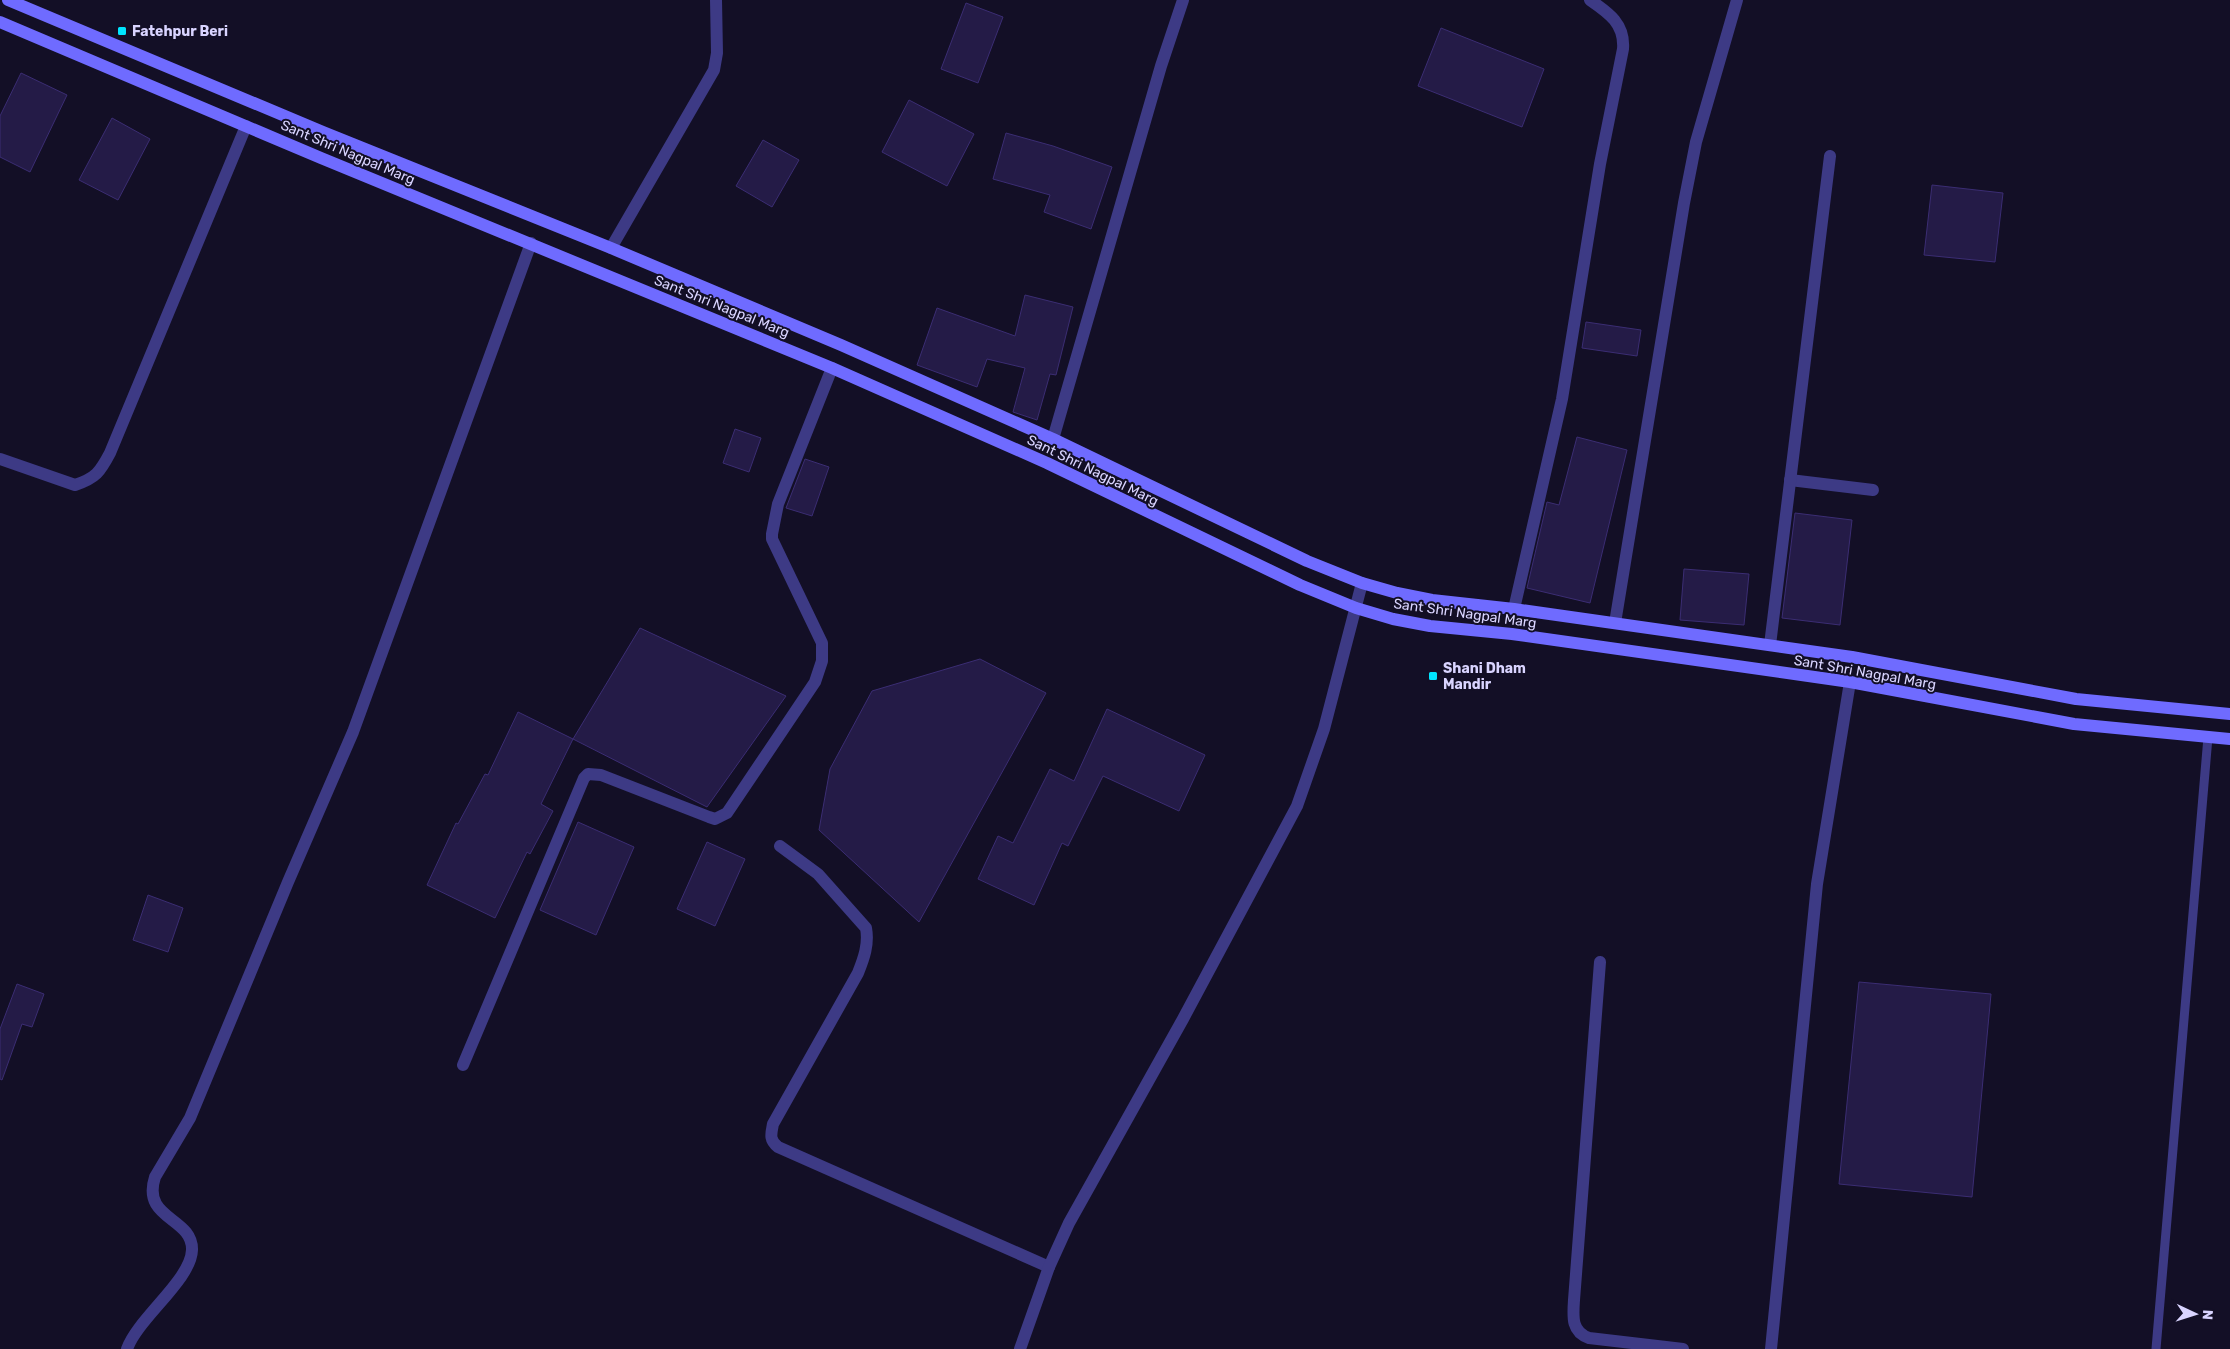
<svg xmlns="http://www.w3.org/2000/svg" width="2230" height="1349" font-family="Rubik,sans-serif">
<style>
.building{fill:#241b47;stroke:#3b2d73}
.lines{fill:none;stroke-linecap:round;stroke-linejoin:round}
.lane{stroke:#3d3a85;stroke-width:9}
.street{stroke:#3d3a85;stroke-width:12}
.secondary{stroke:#6f6bff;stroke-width:12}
.poi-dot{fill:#00e5ff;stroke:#130f26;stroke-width:2}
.labels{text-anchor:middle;stroke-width:4;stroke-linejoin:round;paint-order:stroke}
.poi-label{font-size:14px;font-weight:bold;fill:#d9d4ff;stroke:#130f26;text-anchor:start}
.street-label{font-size:14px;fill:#d9d4ff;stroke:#130f26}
</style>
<rect width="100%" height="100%" fill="#130f26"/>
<!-- building -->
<g class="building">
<polygon points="966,3 1003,17 978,83 941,69"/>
<polygon points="1441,28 1544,69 1522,127 1418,86"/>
<polygon points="21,73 67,95 30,172 0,157 0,116"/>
<polygon points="909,100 974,134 947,186 882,152"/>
<polygon points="112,118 150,139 118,200 79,180"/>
<polygon points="1006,133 1053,146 1112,167 1091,229 1044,212 1050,195 993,179"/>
<polygon points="763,140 799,160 772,207 736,186"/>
<polygon points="1932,185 2003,193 1995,262 1924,255"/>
<polygon points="1025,295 1073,307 1056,375 1050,374 1037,420 1013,412 1025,368 987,359 977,387 917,365 937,308 1015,336"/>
<polygon points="1586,322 1641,330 1637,356 1582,348"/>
<polygon points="735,429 761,438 749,472 723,463"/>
<polygon points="1577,437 1627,450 1590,603 1527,588 1547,502 1559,505"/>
<polygon points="805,459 829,467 812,516 786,508"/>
<polygon points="1795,513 1852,520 1840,625 1782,618"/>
<polygon points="1684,569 1749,574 1744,625 1680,620"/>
<polygon points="640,628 786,696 707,807 573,739"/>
<polygon points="980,659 1046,693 919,922 819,830 830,769 872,691"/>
<polygon points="1107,709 1205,755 1179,811 1103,776 1068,846 1062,843 1034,905 978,879 998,836 1013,843 1050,769 1074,781"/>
<polygon points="518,712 573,739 541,804 553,811 530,854 527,852 495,918 427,885 456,823 458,824 485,774 488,775"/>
<polygon points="578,822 634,847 596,935 540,910"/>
<polygon points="707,842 745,859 715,926 677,909"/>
<polygon points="148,895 183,908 168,952 133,940"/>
<polygon points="1859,982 1991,994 1972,1197 1839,1184"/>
<polygon points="17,984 44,994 32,1027 22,1024 2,1080 0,1079 0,1029"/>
</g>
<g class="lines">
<!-- lane -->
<polyline class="lane" points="2156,1349 2208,737"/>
<!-- street -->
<g class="street">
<polyline points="611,248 714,70 717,53 716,0"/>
<polyline points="1053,439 1161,66 1183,0"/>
<path d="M0,459L75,485C96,478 100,472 110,453L246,126"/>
<polyline points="1790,480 1873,490"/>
<path d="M1514,609L1562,399L1600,164L1623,49C1625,24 1609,13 1590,0"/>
<polyline points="1615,623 1684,203 1696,142 1737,0"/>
<polyline points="1770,645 1830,156"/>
<path d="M780,846L818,874L866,928C869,944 864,958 858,973L773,1124C771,1134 769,1140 778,1147L1049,1267"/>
<path d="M1600,962L1574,1300C1573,1316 1571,1332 1589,1338L1683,1349"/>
<polyline points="463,1065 584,778 588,774 601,775 709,817 715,819 727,813 815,682 822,661 822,643 772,539 772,534 778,504 832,368"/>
<path d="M127,1349C138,1318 191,1280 192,1250C193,1217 141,1220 155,1177L190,1118L288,882L353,732L531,243"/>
<polyline points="1020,1349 1049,1267 1069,1223 1183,1019 1297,806 1324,729 1362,583"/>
<polyline points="1771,1349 1817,884 1850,682"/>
</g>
<!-- secondary -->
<g class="secondary">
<polyline points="8,0 323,132 611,248 841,345 1053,439 1307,561 1362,583 1397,593 1432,600 1514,609 1852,657 2076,699 2230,714"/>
<polyline points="0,22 321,158 832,368 1047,463 1300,585 1356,608 1393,619 1430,626 1512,634 1850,682 2074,724 2230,739"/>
</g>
</g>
<!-- markers -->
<g class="poi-dot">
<rect x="117" y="26" width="10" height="10" rx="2.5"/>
<rect x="1428" y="671" width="10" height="10" rx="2.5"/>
</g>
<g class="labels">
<!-- poi labels -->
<g class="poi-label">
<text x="132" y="36">Fatehpur Beri</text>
<text x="1443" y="673">Shani Dham<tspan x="1443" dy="16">Mandir</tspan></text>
</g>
<!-- street labels -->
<g class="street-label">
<text transform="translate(348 152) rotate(23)" y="5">Sant Shri Nagpal Marg</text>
<text transform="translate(722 306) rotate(22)" y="5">Sant Shri Nagpal Marg</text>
<text transform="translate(1093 470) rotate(26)" y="5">Sant Shri Nagpal Marg</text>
<text transform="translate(1465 613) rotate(8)" y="5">Sant Shri Nagpal Marg</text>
<text transform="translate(1865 672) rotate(10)" y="5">Sant Shri Nagpal Marg</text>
</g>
</g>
<!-- north arrow -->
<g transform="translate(2195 1314) rotate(94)" stroke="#130f26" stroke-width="4" paint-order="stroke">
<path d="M0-4L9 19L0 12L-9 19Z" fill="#d9d4ff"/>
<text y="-8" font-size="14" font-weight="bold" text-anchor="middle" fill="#d9d4ff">N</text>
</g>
</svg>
